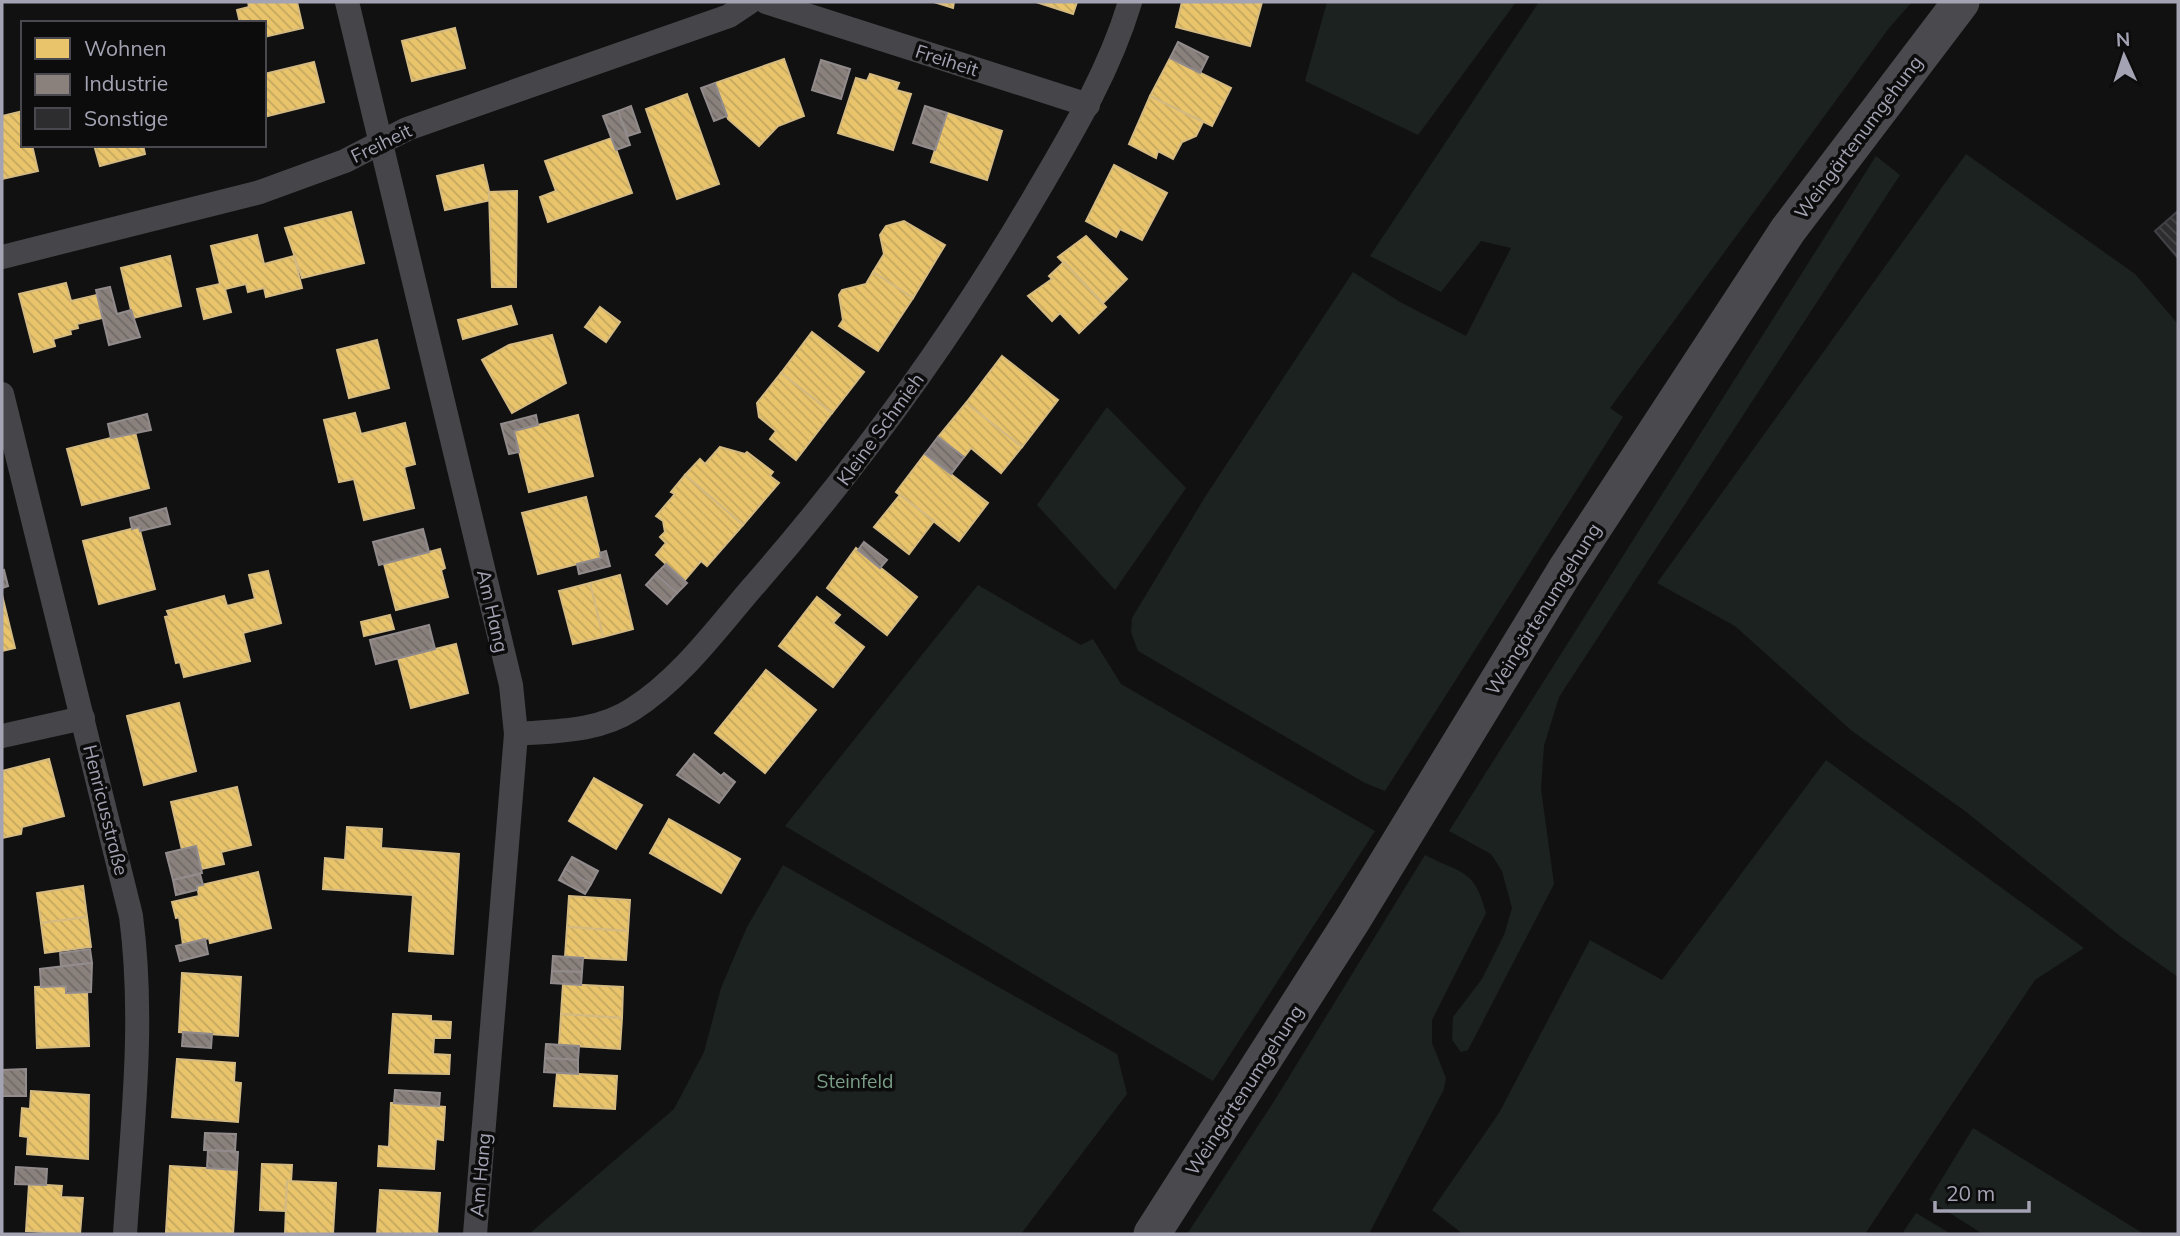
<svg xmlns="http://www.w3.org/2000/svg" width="2180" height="1236" font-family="Mulish,sans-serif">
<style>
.green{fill:#1c221f}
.homes{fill:url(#homes-back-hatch);stroke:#d4ba80;stroke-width:2}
.industry{fill:url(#industry-back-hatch);stroke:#928b8c;stroke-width:2}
.building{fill:url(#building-back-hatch);stroke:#414146;stroke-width:2}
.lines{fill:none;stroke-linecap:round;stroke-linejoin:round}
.minor{stroke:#46464a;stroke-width:24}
.secondary{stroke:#4a4a4e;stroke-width:37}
.labels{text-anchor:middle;stroke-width:7;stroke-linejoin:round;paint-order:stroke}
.street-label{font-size:19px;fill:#a3a3b3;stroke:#0d0c0d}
.park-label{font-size:19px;fill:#7a9e88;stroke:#0d0c0d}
</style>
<defs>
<pattern id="homes-back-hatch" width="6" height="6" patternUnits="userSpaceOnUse" patternTransform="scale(1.75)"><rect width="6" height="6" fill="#e9c46a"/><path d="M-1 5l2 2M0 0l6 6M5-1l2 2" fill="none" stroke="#c4a760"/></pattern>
<pattern id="industry-back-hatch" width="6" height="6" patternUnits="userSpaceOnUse" patternTransform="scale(1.75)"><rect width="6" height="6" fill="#8a817c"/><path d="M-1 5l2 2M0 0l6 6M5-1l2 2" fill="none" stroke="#6f6967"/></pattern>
<pattern id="building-back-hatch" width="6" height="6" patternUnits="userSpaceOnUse" patternTransform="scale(1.75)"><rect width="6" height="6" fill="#2d2c2e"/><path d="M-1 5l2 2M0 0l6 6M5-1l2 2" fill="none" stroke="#48474a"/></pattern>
</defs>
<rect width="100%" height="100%" fill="#121112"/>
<!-- green -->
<g class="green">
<polygon points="1327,2 1516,2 1418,135 1305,81"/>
<polygon points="1539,2 1912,2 1889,28 1610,408 1623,417 1385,791 1365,783 1138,651 1131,632 1132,618 1205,497 1353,272 1400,302 1466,336 1511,248 1481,241 1441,292 1370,256"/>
<polygon points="1966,154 2135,274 2178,324 2178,977 2120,936 1965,811 1852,731 1735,626 1657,583"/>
<polygon points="1876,156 1900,175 1559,697 1544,746 1541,789 1554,884 1468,1050 1461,1052 1452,1040 1453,1017 1482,979 1504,935 1512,908 1502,871 1491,854 1449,831"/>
<polygon points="1107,407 1186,488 1115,590 1037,505"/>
<polygon points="978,585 1081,645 1093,639 1121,684 1375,831 1213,1081 785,826"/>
<polygon points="1826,760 2084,948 2035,980 1865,1234 1463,1234 1432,1210 1499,1113 1590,940 1662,980"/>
<path d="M1425,855C1462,874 1475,869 1486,913L1432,1020V1043L1446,1078L1444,1089L1369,1234H1187L1273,1103Z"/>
<polygon points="783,865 1117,1054 1127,1094 1021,1234 529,1234 674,1109 704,1052 721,988 747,927"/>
<polygon points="1973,1128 2144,1234 1983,1234 1929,1200"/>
<polygon points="1916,1213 1951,1234 1902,1234"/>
</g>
<!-- homes -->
<g class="homes">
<polygon points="248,2 297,2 303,28 264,37 264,23 240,23 237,10 249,7"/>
<polygon points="934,2 954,2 953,8"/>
<polygon points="1036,2 1077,2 1073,14"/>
<polygon points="1182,2 1262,2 1250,46 1176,27"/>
<polygon points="455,28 465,68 412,81 402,41"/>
<polygon points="1170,58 1231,88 1212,126 1150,96"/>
<polygon points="784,59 804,116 778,126 759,146 728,119 715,83"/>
<polygon points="314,62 324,102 264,117 264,74"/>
<polygon points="870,74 899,83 896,90 911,94 893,150 838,133 856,78 867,81"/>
<polygon points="687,94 719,184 677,199 646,109"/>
<polygon points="1150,96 1203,122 1196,136 1182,142 1173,159 1158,151 1156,158 1129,144"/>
<polygon points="23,111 23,145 32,145 38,171 2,179 2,116"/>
<polygon points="947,113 1002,131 987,180 931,162"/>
<polygon points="612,138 632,193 548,222 540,197 556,191 545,161"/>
<polygon points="94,145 143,145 145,154 100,166"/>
<polygon points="483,165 491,200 445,210 437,176"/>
<polygon points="1114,165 1167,193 1142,240 1120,229 1116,237 1086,221"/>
<polygon points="517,191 516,287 492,287 489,192"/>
<polygon points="351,212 364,263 302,278 285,228"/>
<polygon points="904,221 945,245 913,298 873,272 884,254 880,235 886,226"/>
<polygon points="257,235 264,264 294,256 302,288 266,297 264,288 248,292 246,284 225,289 231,312 204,319 197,289 220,284 211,246"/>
<polygon points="1086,236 1127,279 1103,303 1058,257"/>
<polygon points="170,256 181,306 133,318 121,268"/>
<polygon points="1064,262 1106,307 1079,333 1060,313 1052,321 1028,296 1052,279 1049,276"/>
<polygon points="873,272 913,298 878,351 839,326 843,320 839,295 842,290 866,284"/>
<polygon points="66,283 71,301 97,295 102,318 77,324 78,328 70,330 71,334 53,339 55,346 34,352 19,294"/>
<polygon points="511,306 517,324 463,339 458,320"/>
<polygon points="600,307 620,322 606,342 585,327"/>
<polygon points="812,332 864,372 832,413 781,373"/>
<polygon points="552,335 566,383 512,413 482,360 509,345"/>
<polygon points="377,340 389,388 349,398 337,350"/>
<polygon points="1002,356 1058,400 1022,447 966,403"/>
<polygon points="781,373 832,413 796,460 770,439 776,431 759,417 757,403"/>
<polygon points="966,403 1022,447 1001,473 971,448 964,457 938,437"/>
<polygon points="355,413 361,434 405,423 415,464 404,467 414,508 364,520 354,479 339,482 324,420"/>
<polygon points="578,415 593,476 529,492 514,431"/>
<polygon points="135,432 149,488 82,505 67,449"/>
<polygon points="720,447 745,454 747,452 773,472 770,476 779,483 743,525 685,475 700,459 705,464"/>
<polygon points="925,454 988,503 959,541 896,492"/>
<polygon points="685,475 743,525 707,566 701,561 684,581 656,555 666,543 660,537 665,532 663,521 656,516 675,494 671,492"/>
<polygon points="900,495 934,521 909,554 874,527"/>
<polygon points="586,497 601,558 538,574 522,513"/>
<polygon points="139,527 155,589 99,604 83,541"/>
<polygon points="856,548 917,597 887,635 827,588"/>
<polygon points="440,549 445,568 441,570 448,597 396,610 384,564"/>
<polygon points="268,571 281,623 243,633 250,661 184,677 180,662 176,663 165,617 169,616 167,611 224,596 227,606 255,599 249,575"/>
<polygon points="620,575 633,629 603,637 590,583"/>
<polygon points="590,583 603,637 573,644 559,591"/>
<polygon points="2,595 15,648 2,651"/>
<polygon points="817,597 840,615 833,623 864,647 833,687 779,646"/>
<polygon points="390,615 394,629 364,636 361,622"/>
<polygon points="456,644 468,693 411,708 398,658"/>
<polygon points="766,670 816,710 765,773 715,733"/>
<polygon points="179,703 196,771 144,785 127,716"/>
<polygon points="49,759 64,816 22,827 21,834 2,838 2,771"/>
<polygon points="594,778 642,805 616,849 569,821"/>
<polygon points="237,787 251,845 221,852 224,864 201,869 196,846 182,850 171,802"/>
<polygon points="669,819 740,859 721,893 650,853"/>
<polygon points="347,827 382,829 381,848 459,854 453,954 409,951 413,895 323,889 325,858 345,860"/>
<polygon points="258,872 271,928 210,943 209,938 183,945 179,917 176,918 172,902 199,896 197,886"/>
<polygon points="83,886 87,917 41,923 37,893"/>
<polygon points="569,896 630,900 628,931 567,927"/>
<polygon points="87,917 91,947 45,953 41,923"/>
<polygon points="567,927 628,931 626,960 565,957"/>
<polygon points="182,973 241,977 238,1036 179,1032"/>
<polygon points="563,984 623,987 622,1018 561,1014"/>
<polygon points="66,986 66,993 87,992 89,1046 37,1048 35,987"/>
<polygon points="393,1014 431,1016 431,1021 451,1022 450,1038 434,1038 433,1054 450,1055 449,1074 389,1073"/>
<polygon points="561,1014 622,1018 620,1049 559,1045"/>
<polygon points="177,1059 235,1063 234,1082 241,1083 238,1122 172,1117"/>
<polygon points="557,1073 617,1076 615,1109 554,1106"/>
<polygon points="31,1091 89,1095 88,1159 27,1154 28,1137 20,1136 22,1108 30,1109"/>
<polygon points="391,1103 445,1107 443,1140 436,1139 434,1169 378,1166 379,1146 389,1147"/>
<polygon points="262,1164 292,1165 291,1182 287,1181 285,1211 260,1210"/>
<polygon points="170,1166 237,1170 233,1234 166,1232"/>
<polygon points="287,1181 336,1183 333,1234 285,1234"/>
<polygon points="29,1184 62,1186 61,1197 83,1198 80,1234 26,1231"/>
<polygon points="380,1190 440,1193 437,1234 377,1234"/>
</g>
<!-- industry -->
<g class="industry">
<polygon points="1178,42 1208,57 1200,73 1170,58"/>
<polygon points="821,60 850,69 841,99 812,90"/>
<polygon points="715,83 727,116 714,121 701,88"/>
<polygon points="631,106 640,132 628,136 618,111"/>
<polygon points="925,106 947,113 935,150 913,143"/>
<polygon points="618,111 630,145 616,150 603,116"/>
<polygon points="110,287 117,314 131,310 140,337 109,345 96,290"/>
<polygon points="147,414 151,430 111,438 108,424"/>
<polygon points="536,415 538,425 514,431 519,452 509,454 501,424"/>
<polygon points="938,437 964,457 951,474 925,454"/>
<polygon points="166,508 170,524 140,531 139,527 132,529 130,518"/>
<polygon points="423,529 429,552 379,565 373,542"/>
<polygon points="864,542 887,560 880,568 858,550"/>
<polygon points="606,551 610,566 579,574 577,564 601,558 600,553"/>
<polygon points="666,564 687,583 677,593 656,574"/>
<polygon points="4,570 8,586 2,588 2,571"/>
<polygon points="656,574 677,593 667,604 646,585"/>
<polygon points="429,625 435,649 376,664 370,640"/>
<polygon points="694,754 721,776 724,773 735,782 719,803 677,775"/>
<polygon points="196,846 202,873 173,880 166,853"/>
<polygon points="572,857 598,871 591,884 565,869"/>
<polygon points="565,869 591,884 585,894 559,880"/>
<polygon points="200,874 203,885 197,886 197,890 176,895 173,880"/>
<polygon points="205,939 208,954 180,961 176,946"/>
<polygon points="90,949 92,963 61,966 60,953"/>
<polygon points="553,956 583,958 582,972 552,971"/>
<polygon points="92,963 91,992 66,993 66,986 41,987 40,969"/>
<polygon points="552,971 582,972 581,985 551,983"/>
<polygon points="183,1032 212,1034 211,1048 182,1046"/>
<polygon points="546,1044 579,1046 578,1060 545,1058"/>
<polygon points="545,1058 578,1060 578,1074 544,1072"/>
<polygon points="26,1069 26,1096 2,1096 2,1070"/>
<polygon points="395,1090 440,1093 439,1106 394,1103"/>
<polygon points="205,1133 236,1134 235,1151 204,1150"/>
<polygon points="208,1150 238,1152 237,1170 207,1168"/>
<polygon points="16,1167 47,1169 46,1185 15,1184"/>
</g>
<!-- building -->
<polygon class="building" points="2178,211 2178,258 2155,231"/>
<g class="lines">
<!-- minor -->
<g class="minor">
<polyline points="347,2 511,685 516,734 475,1234"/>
<polyline points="766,2 1088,105"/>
<polyline points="2,257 260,192 345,161 407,129 729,16 750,2"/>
<path d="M2,394L131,916C145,1022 132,1128 125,1234"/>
<path d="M516,734C556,731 598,732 633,709C680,679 715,631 751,589C858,467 953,336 1035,196C1072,133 1109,72 1130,2"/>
<polyline points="2,736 83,718"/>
</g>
<!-- secondary -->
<polyline class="secondary" points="1152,1234 1353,919 1565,571 1788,230 1961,2"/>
</g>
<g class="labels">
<!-- street labels -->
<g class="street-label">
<text transform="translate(947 60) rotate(18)" y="7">Freiheit</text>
<text transform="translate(1858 137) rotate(-53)" y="7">Weingärtenumgehung</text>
<text transform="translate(381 143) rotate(-26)" y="7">Freiheit</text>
<text transform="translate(880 429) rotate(-54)" y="7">Kleine Schmieh</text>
<text transform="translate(1543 609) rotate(-58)" y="7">Weingärtenumgehung</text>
<text transform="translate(493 611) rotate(77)" y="7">Am Hang</text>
<text transform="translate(106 810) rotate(76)" y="7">Henricusstraße</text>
<text transform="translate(1244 1090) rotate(-57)" y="7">Weingärtenumgehung</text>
<text transform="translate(480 1175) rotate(-85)" y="7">Am Hang</text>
</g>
<!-- park labels -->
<g class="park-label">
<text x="855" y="1088">Steinfeld</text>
</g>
</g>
<!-- border -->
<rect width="2180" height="1236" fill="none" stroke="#a3a3b3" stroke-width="7"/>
<!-- legend -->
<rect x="21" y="21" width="245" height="126" fill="#0d0c0d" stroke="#49484f" stroke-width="2"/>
<rect x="35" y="38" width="35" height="21" fill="#e9c46a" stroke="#49484f" stroke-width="2"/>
<text x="84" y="56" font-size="21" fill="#a3a3b3">Wohnen</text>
<rect x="35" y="74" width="35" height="21" fill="#8a817c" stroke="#49484f" stroke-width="2"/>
<text x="84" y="91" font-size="21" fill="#a3a3b3">Industrie</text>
<rect x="35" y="108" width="35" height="21" fill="#2d2c2e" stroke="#49484f" stroke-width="2"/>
<text x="84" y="126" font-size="21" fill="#a3a3b3">Sonstige</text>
<!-- north arrow -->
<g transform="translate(2124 56) rotate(357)" stroke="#0d0c0d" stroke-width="5" paint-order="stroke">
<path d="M0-5L12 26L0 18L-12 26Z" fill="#a3a3b3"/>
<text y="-10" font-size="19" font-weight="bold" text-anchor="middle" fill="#a3a3b3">N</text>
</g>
<!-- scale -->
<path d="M1935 1201v10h94v-10" fill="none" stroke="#a3a3b3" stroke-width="3.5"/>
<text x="1946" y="1201" font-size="21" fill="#a3a3b3" stroke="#0d0c0d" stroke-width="5" paint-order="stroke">20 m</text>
</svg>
